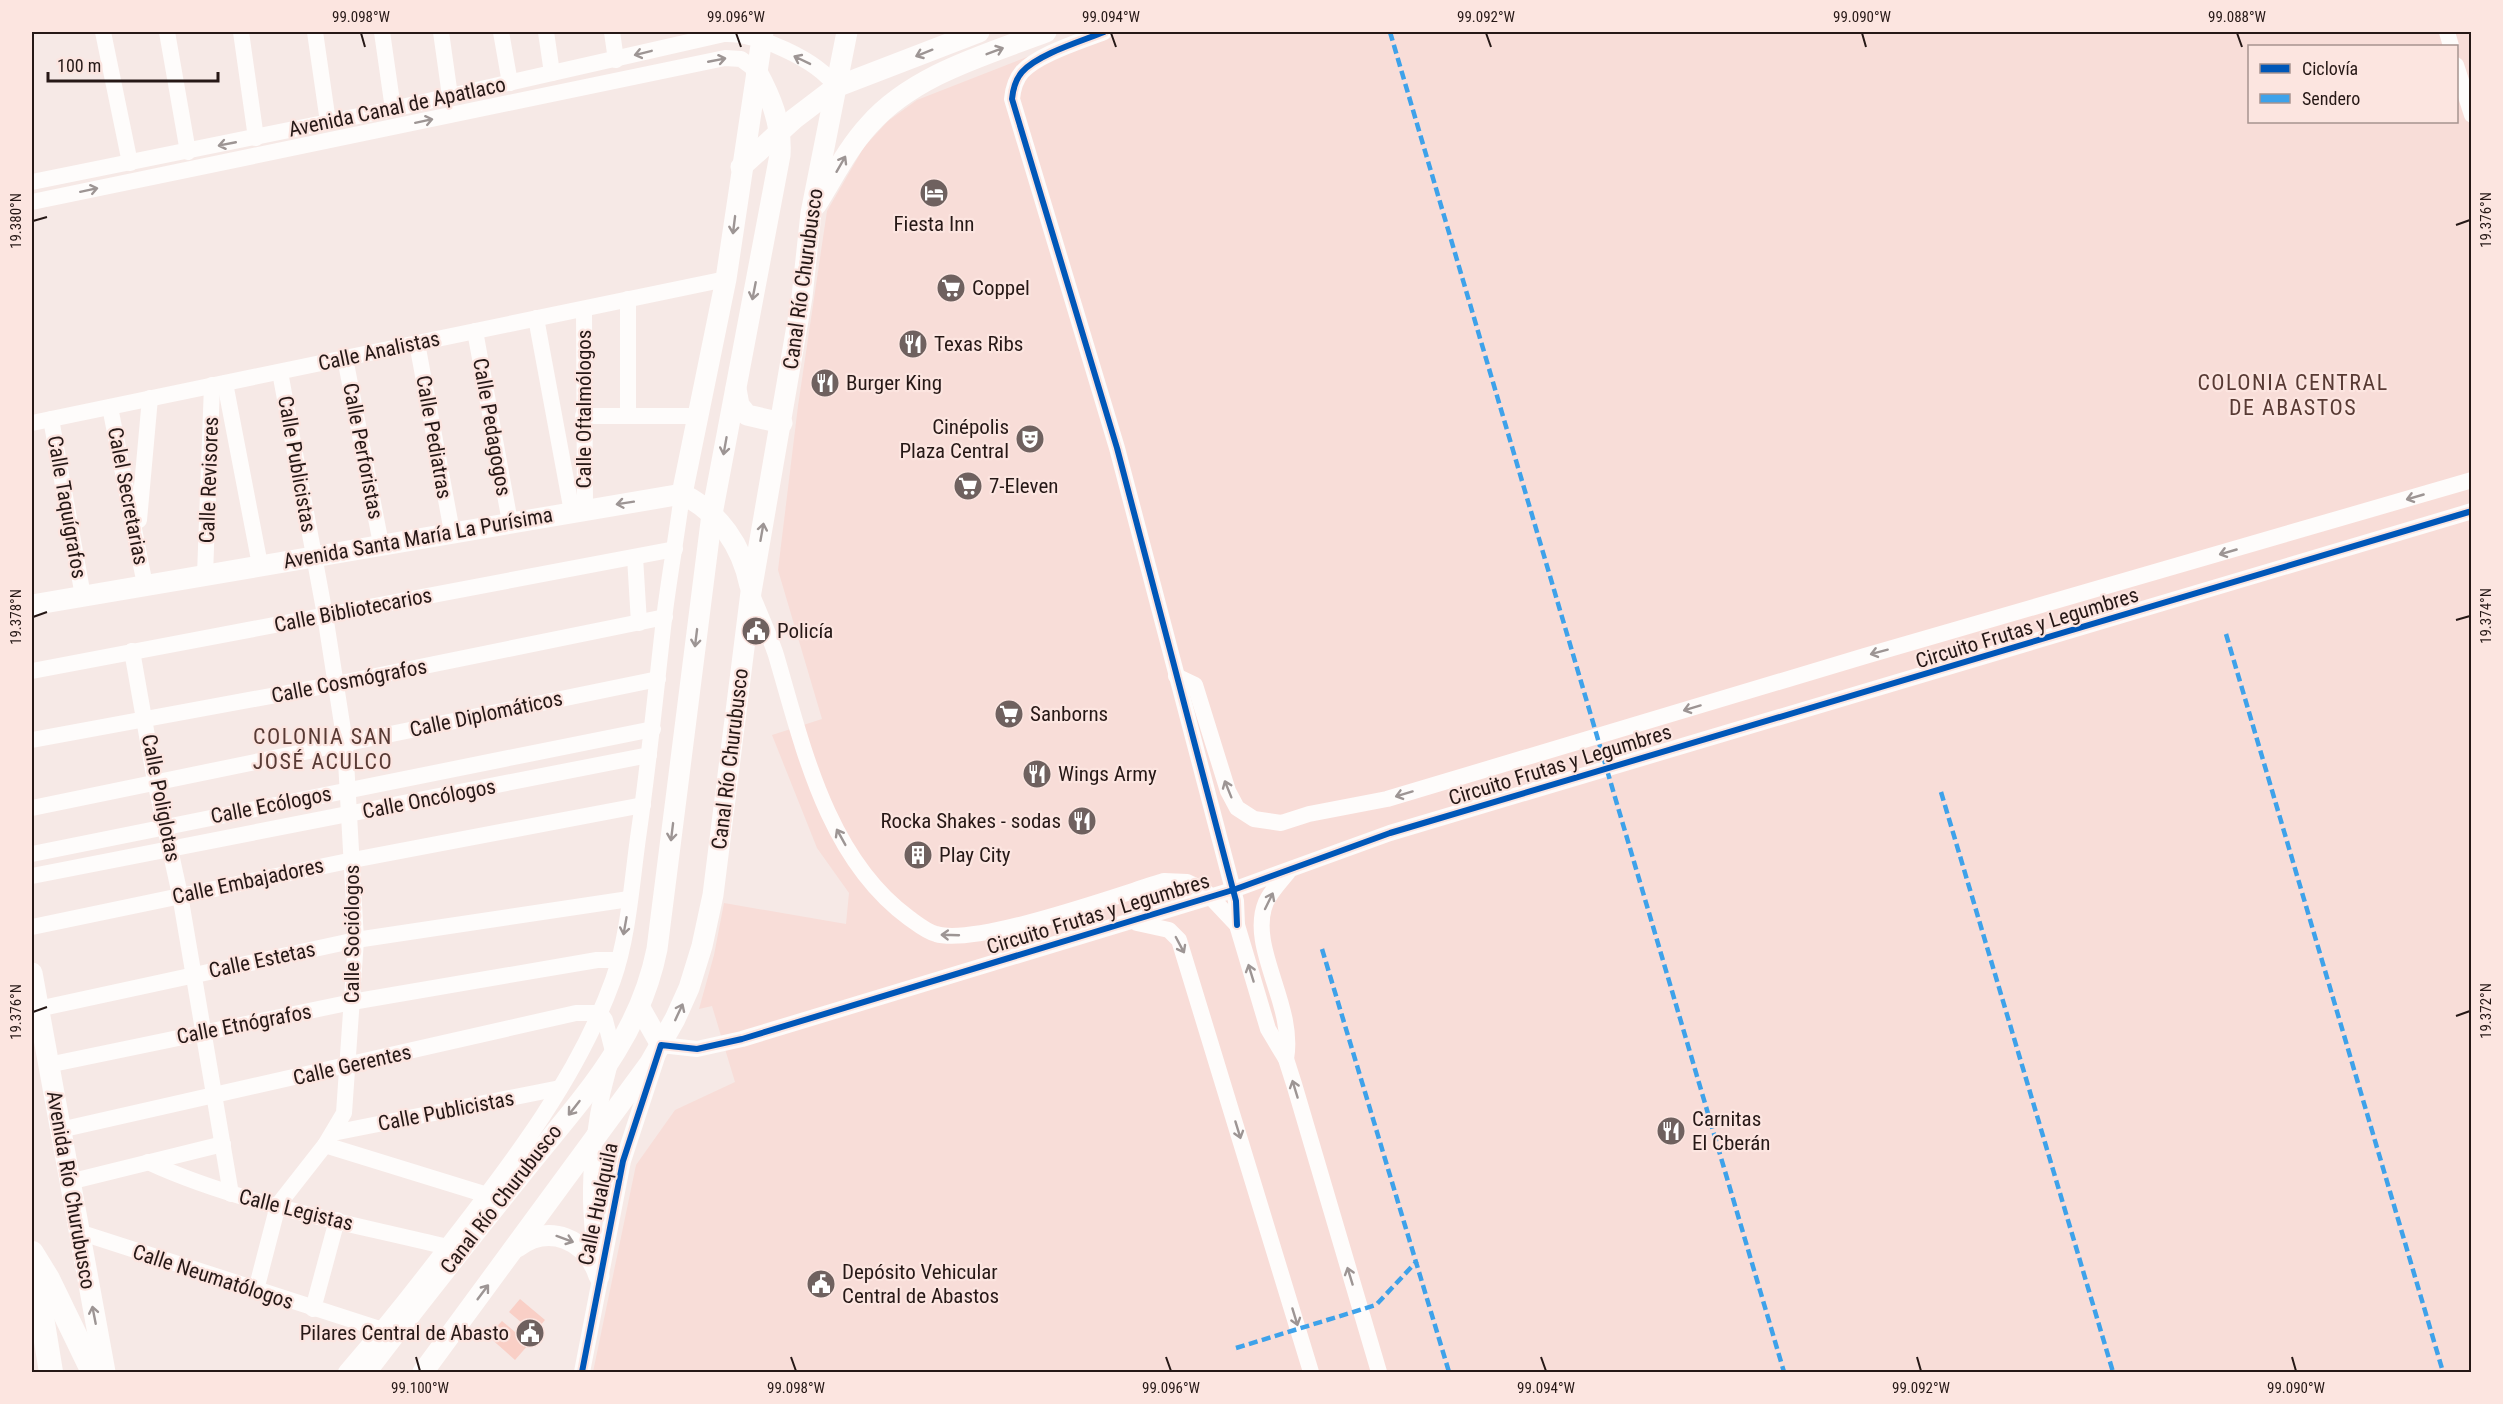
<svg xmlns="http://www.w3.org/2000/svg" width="2503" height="1404" font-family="'Roboto Condensed',sans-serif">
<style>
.built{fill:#f8ddd8;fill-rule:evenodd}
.pitch{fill:#f9cfc6}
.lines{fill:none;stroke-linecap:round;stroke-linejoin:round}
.minor{stroke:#fefcfb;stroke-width:16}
.major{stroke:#fefcfb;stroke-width:21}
.highway{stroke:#fefcfb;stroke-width:24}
.quiet{stroke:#3ea2ea;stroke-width:4.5;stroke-dasharray:9 4.5;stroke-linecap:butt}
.cycleway-casing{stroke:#fce5e0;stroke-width:10}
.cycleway{stroke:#0057b8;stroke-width:6}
.oneway{stroke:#9d9594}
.ticks{fill:none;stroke:#261816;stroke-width:2}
.labels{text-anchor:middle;stroke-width:4.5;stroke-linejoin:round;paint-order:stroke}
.street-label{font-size:21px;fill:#261816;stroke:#fce5e0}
.poi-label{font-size:21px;fill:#261816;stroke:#fce5e0;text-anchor:start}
.neighbourhood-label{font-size:22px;letter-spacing:1.5px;fill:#583a34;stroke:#fce5e0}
.neatline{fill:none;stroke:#261816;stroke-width:2}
.ticks-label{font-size:15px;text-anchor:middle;fill:#261816}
</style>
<rect width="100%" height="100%" fill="#f6e9e6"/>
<!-- built -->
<path class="built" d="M1091,32H2471V1372H593L636,1165L675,1110L735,1082L712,1006L699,1009L714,955L724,903L846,924L849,893L817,848L772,735L822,719L778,570L798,406L827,211L864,147L888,121L917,100ZM2250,46H2456V122H2250Z"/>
<!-- pitch -->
<g class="pitch">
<polygon points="520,1299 545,1320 534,1333 509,1312"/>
<polygon points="502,1321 529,1344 515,1360 488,1336"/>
</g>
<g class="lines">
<!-- minor -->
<g class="minor">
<polyline points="103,32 130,163"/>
<polyline points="167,32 188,152"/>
<polyline points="241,32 256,138"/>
<polyline points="315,32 328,122"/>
<polyline points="382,32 393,109"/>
<polyline points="441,32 450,96"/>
<polyline points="501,32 510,83"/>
<polyline points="546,32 552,73"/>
<polyline points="612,32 616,60"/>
<path d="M1104,32C1082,41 1038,54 1022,72C1015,80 1013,89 1012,99L1117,448L1236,901L1237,925"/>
<polyline points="2447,32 2451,46"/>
<polyline points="2456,65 2472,115"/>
<path d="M32,182L393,109L724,34C756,32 818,60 836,87"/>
<polyline points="32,202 725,58 741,59 756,70"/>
<polyline points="584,309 585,509"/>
<polyline points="536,318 572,512"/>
<polyline points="475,331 510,522"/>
<polyline points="417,343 452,532"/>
<polyline points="345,358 381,544"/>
<polyline points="225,383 260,565"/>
<polyline points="110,407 145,585"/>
<polyline points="583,416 697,416"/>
<polyline points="628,416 628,299"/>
<polyline points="51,419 83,596"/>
<polyline points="32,423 726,279"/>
<polyline points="139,520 150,398"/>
<polyline points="635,557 639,623"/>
<polyline points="205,575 212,385"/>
<path d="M751,592C759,613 769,634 776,655C803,747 827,858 909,918C916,923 927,932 936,934C977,946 1118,895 1164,881L1187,882L1204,890L1237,925L1268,1029L1286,1059L1294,1084L1379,1372"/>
<polyline points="132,651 155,781 180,895 231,1194"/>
<polyline points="32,671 675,549"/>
<polyline points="1176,676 1195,685 1228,791 1237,808 1254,819 1281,823 1309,814 1387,799 1865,656 2472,480"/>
<polyline points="32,740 336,684 665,617"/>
<polyline points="32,808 658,679"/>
<polyline points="32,854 653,729"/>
<polyline points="32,876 649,755"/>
<polyline points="1137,923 1169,930 1179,940 1311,1372"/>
<polyline points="32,927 353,860 643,805"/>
<polyline points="38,1009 356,940 629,899"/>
<path d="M1286,1059C1296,1005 1247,947 1266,902C1271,891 1281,881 1288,872"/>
<polyline points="48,1065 352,1002 597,960 618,960"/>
<polyline points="60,1130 576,1013 600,1013 605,1020 614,1055"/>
<polyline points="333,1133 560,1088"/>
<polyline points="325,1145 487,1195"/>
<path d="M148,1162C239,1204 349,1223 447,1247"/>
<polyline points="69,1182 223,1144"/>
<polyline points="79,1232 383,1330"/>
<path d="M597,1259C585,1198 592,1127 609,1067"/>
<polyline points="256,1290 278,1205 325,1145 344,1113 356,940 345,743 325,615 280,372"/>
<polyline points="313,1309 337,1220"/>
<path d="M346,1372C383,1329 418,1285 452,1240C514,1160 579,1075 613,980C629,935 632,878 639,831C649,761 656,690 664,619C669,577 677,535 682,494"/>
<polyline points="582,1372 623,1161 661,1045 697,1049 742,1039 1233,890 1390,833 2472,511"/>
</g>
<!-- major -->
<g class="major">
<polyline points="741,167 794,119 836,87 979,32"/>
<path d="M816,205C833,178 847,149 869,125C913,75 985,55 1046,32"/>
<polyline points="736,389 739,405 747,415 782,423"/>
<polyline points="682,494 726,279 763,32"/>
<path d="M32,605L682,494C719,512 742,546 750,586"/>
<polyline points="32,973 105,1372"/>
<polyline points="640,1008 661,1045"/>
<path d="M517,1247C549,1223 587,1239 599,1276"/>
<path d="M366,1372C416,1306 468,1241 520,1176C578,1102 638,1044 657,949L712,514L780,155C782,124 771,97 756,70"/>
<polyline points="423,1372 650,1063 675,1019 689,988 702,946 713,895 751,592 802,297 811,213 847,32"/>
</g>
<!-- highway -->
<g class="highway">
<polyline points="32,1253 48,1279 93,1372"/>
<polyline points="34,1268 51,1372"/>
</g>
<!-- quiet -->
<g class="quiet">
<polyline points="1390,32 1784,1372"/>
<polyline points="2226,634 2443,1372"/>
<polyline points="1941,792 2113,1372"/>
<polyline points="1322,949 1449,1372"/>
<polyline points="1236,1348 1376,1305 1417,1261"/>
</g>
<!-- cycleway casing -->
<g class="cycleway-casing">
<g id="cycleway">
<path d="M1104,32C1082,41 1038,54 1022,72C1015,80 1013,89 1012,99L1117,448L1236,901L1237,925"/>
<polyline points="582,1372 623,1161 661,1045 697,1049 742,1039 1233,890 1390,833 2472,511"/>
</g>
</g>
<!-- cycleway -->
<use href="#cycleway" class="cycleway"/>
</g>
<!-- one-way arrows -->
<defs><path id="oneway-shaft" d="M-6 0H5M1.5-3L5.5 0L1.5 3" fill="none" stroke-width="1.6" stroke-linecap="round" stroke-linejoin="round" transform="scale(1.5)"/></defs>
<g class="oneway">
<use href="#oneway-shaft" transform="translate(995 51) rotate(-21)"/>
<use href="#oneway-shaft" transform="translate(643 53) rotate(166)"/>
<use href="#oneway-shaft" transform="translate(924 53) rotate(158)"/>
<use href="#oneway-shaft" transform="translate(717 60) rotate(-11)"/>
<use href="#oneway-shaft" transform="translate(802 60) rotate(-154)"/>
<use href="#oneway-shaft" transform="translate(424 121) rotate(-12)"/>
<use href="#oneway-shaft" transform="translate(227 144) rotate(169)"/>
<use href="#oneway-shaft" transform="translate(841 164) rotate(-60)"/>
<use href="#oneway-shaft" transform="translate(89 190) rotate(-12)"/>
<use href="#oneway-shaft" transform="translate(734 225) rotate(97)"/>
<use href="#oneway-shaft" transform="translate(754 291) rotate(101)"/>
<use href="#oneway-shaft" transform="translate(725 446) rotate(100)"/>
<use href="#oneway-shaft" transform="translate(2415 497) rotate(164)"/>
<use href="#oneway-shaft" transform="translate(625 503) rotate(171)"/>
<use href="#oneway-shaft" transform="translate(762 532) rotate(-80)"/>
<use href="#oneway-shaft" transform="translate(2228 552) rotate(164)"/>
<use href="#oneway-shaft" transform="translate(696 638) rotate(97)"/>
<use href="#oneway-shaft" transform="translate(1879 652) rotate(165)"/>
<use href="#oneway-shaft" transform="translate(1692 708) rotate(163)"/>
<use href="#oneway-shaft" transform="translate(1228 789) rotate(-112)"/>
<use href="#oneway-shaft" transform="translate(1404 794) rotate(163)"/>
<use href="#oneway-shaft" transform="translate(672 832) rotate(97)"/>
<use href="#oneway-shaft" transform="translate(841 837) rotate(-119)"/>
<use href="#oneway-shaft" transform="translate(1269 901) rotate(-64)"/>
<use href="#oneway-shaft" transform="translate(625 926) rotate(100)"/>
<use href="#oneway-shaft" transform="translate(950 935) rotate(-178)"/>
<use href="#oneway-shaft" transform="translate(1180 945) rotate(62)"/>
<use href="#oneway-shaft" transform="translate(1251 973) rotate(-107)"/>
<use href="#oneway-shaft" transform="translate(679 1012) rotate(-65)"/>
<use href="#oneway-shaft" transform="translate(1295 1089) rotate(-107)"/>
<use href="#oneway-shaft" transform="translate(574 1108) rotate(128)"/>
<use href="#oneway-shaft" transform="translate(1238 1130) rotate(73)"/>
<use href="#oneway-shaft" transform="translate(565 1239) rotate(20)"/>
<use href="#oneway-shaft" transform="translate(1350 1276) rotate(-107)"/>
<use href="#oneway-shaft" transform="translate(483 1292) rotate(-53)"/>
<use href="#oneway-shaft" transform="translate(94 1315) rotate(-101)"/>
<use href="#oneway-shaft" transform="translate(1295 1317) rotate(73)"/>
</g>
<!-- ticks -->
<path class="ticks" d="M361,33L365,47M736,33L741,47M1111,33L1116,47M1486,33L1491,47M1862,33L1866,47M2237,33L2242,47M33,221L47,217M2456,225L2470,220M33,617L47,612M2456,620L2470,616M33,1012L47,1007M2456,1016L2470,1011M416,1357L420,1371M791,1357L796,1371M1166,1357L1171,1371M1541,1357L1546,1371M1917,1357L1921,1371M2292,1357L2296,1371"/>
<!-- icons -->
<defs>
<g id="hotel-disc" transform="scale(1.5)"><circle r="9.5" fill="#6f615f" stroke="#fce5e0"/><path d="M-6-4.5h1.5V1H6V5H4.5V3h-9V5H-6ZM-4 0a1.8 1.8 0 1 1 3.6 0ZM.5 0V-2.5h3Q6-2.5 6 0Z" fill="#fff"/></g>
<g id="supermarket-disc" transform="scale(1.5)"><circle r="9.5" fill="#6f615f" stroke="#fce5e0"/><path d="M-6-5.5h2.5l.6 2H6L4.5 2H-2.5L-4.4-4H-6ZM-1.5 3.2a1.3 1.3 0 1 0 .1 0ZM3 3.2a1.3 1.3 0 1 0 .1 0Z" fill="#fff"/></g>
<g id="restaurant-disc" transform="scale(1.5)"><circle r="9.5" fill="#6f615f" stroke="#fce5e0"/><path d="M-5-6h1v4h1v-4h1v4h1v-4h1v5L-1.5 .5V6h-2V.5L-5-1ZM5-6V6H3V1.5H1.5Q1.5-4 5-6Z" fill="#fff"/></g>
<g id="theatre-disc" transform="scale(1.5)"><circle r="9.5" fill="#6f615f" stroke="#fce5e0"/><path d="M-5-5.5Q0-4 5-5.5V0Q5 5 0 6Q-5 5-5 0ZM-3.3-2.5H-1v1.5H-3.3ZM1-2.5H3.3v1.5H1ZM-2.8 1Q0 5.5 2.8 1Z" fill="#fff"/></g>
<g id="civic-disc" transform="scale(1.5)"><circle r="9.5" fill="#6f615f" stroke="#fce5e0"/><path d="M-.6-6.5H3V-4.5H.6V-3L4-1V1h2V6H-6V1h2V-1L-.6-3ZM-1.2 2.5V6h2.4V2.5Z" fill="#fff"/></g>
<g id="building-disc" transform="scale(1.5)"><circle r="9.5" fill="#6f615f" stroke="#fce5e0"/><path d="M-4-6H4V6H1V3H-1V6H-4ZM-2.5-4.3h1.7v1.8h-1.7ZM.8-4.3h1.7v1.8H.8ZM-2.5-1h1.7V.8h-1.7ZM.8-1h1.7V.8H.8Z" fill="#fff"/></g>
</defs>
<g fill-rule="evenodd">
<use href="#hotel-disc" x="934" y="193"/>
<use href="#supermarket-disc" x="951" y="288"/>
<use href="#restaurant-disc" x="913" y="344"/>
<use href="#restaurant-disc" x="825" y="383"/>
<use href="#theatre-disc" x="1030" y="439"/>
<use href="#supermarket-disc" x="968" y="486"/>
<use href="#civic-disc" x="756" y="631"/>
<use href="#supermarket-disc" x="1009" y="714"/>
<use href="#restaurant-disc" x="1037" y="774"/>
<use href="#restaurant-disc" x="1082" y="821"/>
<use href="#building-disc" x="918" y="855"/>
<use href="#restaurant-disc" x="1671" y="1131"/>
<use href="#civic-disc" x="821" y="1284"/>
<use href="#civic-disc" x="530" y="1333"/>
</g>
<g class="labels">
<!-- street labels -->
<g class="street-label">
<text transform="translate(397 107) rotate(-12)" y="7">Avenida Canal de Apatlaco</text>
<text transform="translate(803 279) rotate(-82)" y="7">Canal Río Churubusco</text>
<text transform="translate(379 351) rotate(-12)" y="7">Calle Analistas</text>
<text transform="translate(584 409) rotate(-90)" y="7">Calle Oftalmólogos</text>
<text transform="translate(492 427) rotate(80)" y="7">Calle Pedagogos</text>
<text transform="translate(434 437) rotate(80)" y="7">Calle Pediatras</text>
<text transform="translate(363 451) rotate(79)" y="7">Calle Perforistas</text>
<text transform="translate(297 464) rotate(80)" y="7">Calle Publicistas</text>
<text transform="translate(209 480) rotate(-88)" y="7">Calle Revisores</text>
<text transform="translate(128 496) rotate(79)" y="7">Calel Secretarias</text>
<text transform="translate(67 507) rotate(80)" y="7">Calle Taquígrafos</text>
<text transform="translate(418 538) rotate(-10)" y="7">Avenida Santa María La Purísima</text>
<text transform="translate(353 610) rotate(-11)" y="7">Calle Bibliotecarios</text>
<text transform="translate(2027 628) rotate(-17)" y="7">Circuito Frutas y Legumbres</text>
<text transform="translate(349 681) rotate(-11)" y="7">Calle Cosmógrafos</text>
<text transform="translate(486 714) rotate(-12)" y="7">Calle Diplomáticos</text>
<text transform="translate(730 759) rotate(-83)" y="7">Canal Río Churubusco</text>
<text transform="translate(1560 765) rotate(-17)" y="7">Circuito Frutas y Legumbres</text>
<text transform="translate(161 798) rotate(79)" y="7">Calle Poliglotas</text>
<text transform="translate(429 799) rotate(-11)" y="7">Calle Oncólogos</text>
<text transform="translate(271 805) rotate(-11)" y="7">Calle Ecólogos</text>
<text transform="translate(248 881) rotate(-12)" y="7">Calle Embajadores</text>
<text transform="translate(1098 914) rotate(-17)" y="7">Circuito Frutas y Legumbres</text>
<text transform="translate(352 934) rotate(-90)" y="7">Calle Sociólogos</text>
<text transform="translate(262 960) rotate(-12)" y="7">Calle Estetas</text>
<text transform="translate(244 1024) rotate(-11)" y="7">Calle Etnógrafos</text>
<text transform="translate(352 1065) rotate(-13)" y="7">Calle Gerentes</text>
<text transform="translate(446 1111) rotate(-11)" y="7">Calle Publicistas</text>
<text transform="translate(71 1190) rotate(80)" y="7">Avenida Río Churubusco</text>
<text transform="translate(501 1199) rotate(-52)" y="7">Canal Río Churubusco</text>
<text transform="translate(598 1204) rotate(-78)" y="7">Calle Hualquila</text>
<text transform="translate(296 1210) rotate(14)" y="7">Calle Legistas</text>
<text transform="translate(213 1277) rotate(18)" y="7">Calle Neumatólogos</text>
</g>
<!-- poi labels -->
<g class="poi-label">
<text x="934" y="231" text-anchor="middle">Fiesta Inn</text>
<text x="972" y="295">Coppel</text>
<text x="934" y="351">Texas Ribs</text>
<text x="846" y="390">Burger King</text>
<text x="1009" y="434" text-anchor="end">Cinépolis<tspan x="1009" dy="24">Plaza Central</tspan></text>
<text x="989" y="493">7-Eleven</text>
<text x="777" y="638">Policía</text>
<text x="1030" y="721">Sanborns</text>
<text x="1058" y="781">Wings Army</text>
<text x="1061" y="828" text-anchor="end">Rocka Shakes - sodas</text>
<text x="939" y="862">Play City</text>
<text x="1692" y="1126">Carnitas<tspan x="1692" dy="24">El Cberán</tspan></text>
<text x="842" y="1279">Depósito Vehicular<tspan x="842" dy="24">Central de Abastos</tspan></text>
<text x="509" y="1340" text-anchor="end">Pilares Central de Abasto</text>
</g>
<!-- neighbourhood labels -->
<g class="neighbourhood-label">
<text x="2293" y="390">COLONIA CENTRAL<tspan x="2293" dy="25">DE ABASTOS</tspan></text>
<text x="323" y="744">COLONIA SAN<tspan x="323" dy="25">JOSÉ ACULCO</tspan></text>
</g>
</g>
<!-- border -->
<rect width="2503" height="1404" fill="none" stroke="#fce5e0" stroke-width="66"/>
<!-- legend -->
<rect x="2248" y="45" width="210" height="78" fill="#fce5e0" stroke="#a6938f" stroke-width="1.5"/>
<rect x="2260" y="64" width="30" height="9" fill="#0057b8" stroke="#a6938f" stroke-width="1.5"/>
<text x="2302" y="75" font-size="18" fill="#261816">Ciclovía</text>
<rect x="2260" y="94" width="30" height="9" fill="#3ea2ea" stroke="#a6938f" stroke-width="1.5"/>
<text x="2302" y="105" font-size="18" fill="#261816">Sendero</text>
<!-- scale -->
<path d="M48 72v9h170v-9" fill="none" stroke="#261816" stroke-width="3"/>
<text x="57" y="72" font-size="18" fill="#261816" stroke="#fce5e0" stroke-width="4.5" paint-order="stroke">100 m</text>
<rect x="33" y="33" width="2437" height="1338" class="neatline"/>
<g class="ticks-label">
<text x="361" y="22">99.098°W</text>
<text x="736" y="22">99.096°W</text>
<text x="1111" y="22">99.094°W</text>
<text x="1486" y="22">99.092°W</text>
<text x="1862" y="22">99.090°W</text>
<text x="2237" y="22">99.088°W</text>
<text transform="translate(2486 220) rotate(-90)" y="5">19.376°N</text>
<text transform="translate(16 221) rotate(-90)" y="5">19.380°N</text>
<text transform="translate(2486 616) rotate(-90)" y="5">19.374°N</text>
<text transform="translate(16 617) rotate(-90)" y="5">19.378°N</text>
<text transform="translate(2486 1011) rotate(-90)" y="5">19.372°N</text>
<text transform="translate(16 1012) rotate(-90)" y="5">19.376°N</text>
<text x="420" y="1393">99.100°W</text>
<text x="796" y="1393">99.098°W</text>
<text x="1171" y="1393">99.096°W</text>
<text x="1546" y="1393">99.094°W</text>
<text x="1921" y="1393">99.092°W</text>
<text x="2296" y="1393">99.090°W</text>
</g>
</svg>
